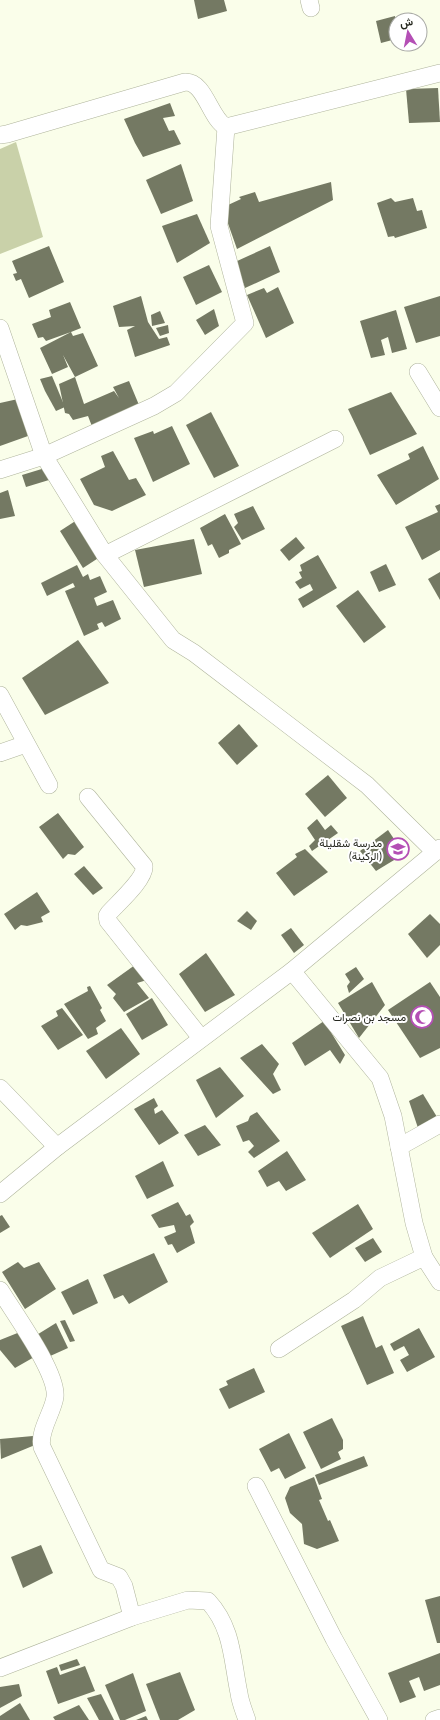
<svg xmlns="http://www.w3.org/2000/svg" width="440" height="1720" font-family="Lato,Vazirmatn,sans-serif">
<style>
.green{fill:#c9d1a9}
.building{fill:#747963}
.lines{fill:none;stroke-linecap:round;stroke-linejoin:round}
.minor-casing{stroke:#afb49c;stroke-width:18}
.minor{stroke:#fff;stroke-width:17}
.labels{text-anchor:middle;stroke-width:4;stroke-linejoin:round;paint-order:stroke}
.poi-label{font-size:11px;fill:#25271e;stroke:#fff;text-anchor:end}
</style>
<rect width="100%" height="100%" fill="#fafeea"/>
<!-- green -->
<polygon class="green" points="16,142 43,237 0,254 0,149"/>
<!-- building -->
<g class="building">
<polygon points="194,0 224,0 227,11 198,19"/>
<polygon points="395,16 396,39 381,43 376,21"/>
<polygon points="438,88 440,122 409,123 406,89"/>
<polygon points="170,103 175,116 163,118 169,131 174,130 181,144 143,157 135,143 124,119"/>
<polygon points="181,164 193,201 161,214 146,180"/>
<polygon points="331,182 333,200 237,249 225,215 228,205 241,199 239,197 255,192 259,202"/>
<polygon points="391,198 395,202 413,198 417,211 422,210 427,228 395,238 394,236 388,237 377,203"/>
<polygon points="197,214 210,243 177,263 162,226"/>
<polygon points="49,246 64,282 29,298 21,279 16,281 13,274 17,273 12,261"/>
<polygon points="270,246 280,272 245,288 235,262"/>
<polygon points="209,265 222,292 196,305 183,277"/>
<polygon points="278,287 294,323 266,338 247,295 264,288 267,293"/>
<polygon points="141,296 148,322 159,339 167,337 170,345 135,357 127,330 135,326 119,327 113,306"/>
<polygon points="440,296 440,336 416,343 404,307"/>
<polygon points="70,302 81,328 71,332 73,336 83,333 98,366 75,377 84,404 114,391 119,398 113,387 129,381 139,405 93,429 88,416 73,420 69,414 65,413 59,384 75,377 63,355 68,367 52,374 40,348 71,332 46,341 43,337 38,338 32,324 51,317 49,310"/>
<polygon points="214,309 219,326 205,335 196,320"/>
<polygon points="396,310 407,349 392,353 388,337 381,340 385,355 371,358 360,321"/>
<polygon points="160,311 165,323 152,326 151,315"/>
<polygon points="168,325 169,333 160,336 156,328"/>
<polygon points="52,376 65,407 56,411 45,391 40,379"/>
<polygon points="391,392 417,434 370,455 348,409"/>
<polygon points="18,399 28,436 0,446 0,403"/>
<polygon points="211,412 239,466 214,478 186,425"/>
<polygon points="172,426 190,464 153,482 134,438 153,431 154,434"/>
<polygon points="423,446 439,479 396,505 377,475 410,459 408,454"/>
<polygon points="113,451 129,480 136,478 146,495 112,511 94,505 80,479 105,467 101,456"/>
<polygon points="45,468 49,480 26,487 22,475"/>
<polygon points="8,490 15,516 0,519 0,493"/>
<polygon points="440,504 440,550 422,560 405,527 438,512 435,506"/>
<polygon points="253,506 265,529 242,540 234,527 238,523 234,514"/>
<polygon points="225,514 241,544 229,550 229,553 219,558 212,544 208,546 200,528"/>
<polygon points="80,518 103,555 83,568 60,531"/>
<polygon points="296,537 305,548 289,561 280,550"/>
<polygon points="194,539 202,574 144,587 135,550"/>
<polygon points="318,555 337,588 303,608 298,599 313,590 310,584 300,589 295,582 302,578 299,572 302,571 300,565"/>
<polygon points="386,564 396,585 379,592 370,572"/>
<polygon points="77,565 83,577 88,574 90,580 100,576 107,592 94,598 97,606 113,600 121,619 105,627 102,622 97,624 99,629 84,636 65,591 75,587 73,583 47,596 41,583"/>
<polygon points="440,572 440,600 428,579"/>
<polygon points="358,590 386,627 364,643 336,606"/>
<polygon points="78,640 109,683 45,715 22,678"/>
<polygon points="239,724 258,746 237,765 218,743"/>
<polygon points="328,775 347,798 325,817 305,794"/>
<polygon points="58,813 84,847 75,855 68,854 63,859 39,827"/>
<polygon points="317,819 325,830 331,825 338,833 312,851 309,846 315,840 307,828"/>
<polygon points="388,830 404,854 376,871 360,851"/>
<polygon points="305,849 328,872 294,896 276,873 297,857 295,854"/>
<polygon points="84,866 103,888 93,895 74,874"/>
<polygon points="37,892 50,912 41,917 43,922 27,926 21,925 15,930 4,914"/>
<polygon points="247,911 257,921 251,930 237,921"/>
<polygon points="430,914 440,924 440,945 427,958 408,934"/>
<polygon points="291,928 304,945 294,953 281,935"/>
<polygon points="206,953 235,995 205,1012 179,974"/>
<polygon points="135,965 147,980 137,983 149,998 124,1012 113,998 116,994 107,985"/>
<polygon points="356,967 364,979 349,993 347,986 350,982 345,974"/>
<polygon points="372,982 385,1005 359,1038 338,1003"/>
<polygon points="430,982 440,997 440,1048 420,1058 388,1010"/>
<polygon points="90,986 102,1008 100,1010 106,1021 96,1028 98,1034 88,1039 64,1004 88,991 87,987"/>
<polygon points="152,998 168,1025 142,1040 126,1014"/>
<polygon points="62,1008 83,1035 58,1050 41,1026 58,1016 56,1011"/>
<polygon points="324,1021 345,1055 340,1064 330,1050 305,1066 292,1043"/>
<polygon points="121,1028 140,1054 106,1079 86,1051"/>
<polygon points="262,1044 279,1064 273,1074 281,1090 273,1094 240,1058"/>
<polygon points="220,1067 244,1096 216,1118 196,1080"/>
<polygon points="423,1094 437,1117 418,1128 409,1101"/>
<polygon points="154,1098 158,1106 154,1109 155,1114 162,1110 179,1133 159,1145 134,1109"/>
<polygon points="257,1112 280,1141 254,1158 248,1152 254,1146 249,1140 243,1142 236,1126 248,1121 250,1116"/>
<polygon points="205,1125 221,1145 198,1156 184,1135"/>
<polygon points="287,1151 306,1180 286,1191 279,1181 267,1187 258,1171"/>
<polygon points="163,1161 174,1186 147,1199 135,1176"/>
<polygon points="178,1202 186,1216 190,1214 194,1222 190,1226 195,1243 177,1253 172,1244 168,1245 164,1237 176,1232 174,1225 159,1228 151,1215"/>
<polygon points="358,1204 373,1229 330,1258 312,1233"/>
<polygon points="2,1215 10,1227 0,1233 0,1216"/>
<polygon points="373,1238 382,1252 365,1262 355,1248"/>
<polygon points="154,1253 168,1282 129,1304 123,1295 114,1299 103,1275"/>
<polygon points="18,1262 24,1268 39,1262 56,1289 25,1309 2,1272"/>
<polygon points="88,1279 98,1303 73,1315 61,1292"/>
<polygon points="363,1316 376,1348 382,1345 394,1373 367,1385 341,1326"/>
<polygon points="65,1320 75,1341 70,1342 60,1321"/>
<polygon points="56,1323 68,1348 48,1357 35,1336"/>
<polygon points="419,1328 435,1357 407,1372 400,1360 409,1355 404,1346 394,1351 390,1344"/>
<polygon points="20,1332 36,1356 15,1368 0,1350 0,1340"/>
<polygon points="254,1368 265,1392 229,1409 219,1389 228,1385 226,1381"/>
<polygon points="332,1418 343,1440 343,1449 338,1452 341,1459 321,1469 303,1432"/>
<polygon points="289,1433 306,1468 285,1479 279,1468 271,1472 259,1449"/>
<polygon points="33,1436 35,1445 1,1459 0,1439"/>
<polygon points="364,1456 368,1466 319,1485 315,1475"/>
<polygon points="314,1477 322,1499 319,1500 328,1521 330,1520 339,1541 317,1549 304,1544 302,1524 290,1513 285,1498 290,1487"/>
<polygon points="41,1545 53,1573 23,1588 11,1557"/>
<polygon points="440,1596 440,1643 437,1643 425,1600"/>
<polygon points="440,1653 440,1685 424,1691 419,1677 409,1681 416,1697 400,1703 388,1673"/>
<polygon points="77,1659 80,1665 61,1671 59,1665"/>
<polygon points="85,1666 95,1691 58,1704 46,1671 57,1667 60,1675"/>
<polygon points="180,1672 195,1710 178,1720 160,1720 146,1684"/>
<polygon points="133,1673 146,1711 125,1720 120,1720 105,1685"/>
<polygon points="19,1684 22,1696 0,1708 0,1687"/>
<polygon points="101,1694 114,1720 99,1720 87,1698"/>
<polygon points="20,1703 30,1720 0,1720 0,1716"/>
<polygon points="79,1705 89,1720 55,1720 53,1717"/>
<polygon points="146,1716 148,1720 136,1720"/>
</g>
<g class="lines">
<!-- minor casing -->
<g class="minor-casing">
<g id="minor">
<polyline points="309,0 311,8"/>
<path d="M0,135L7,134L185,82C205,81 210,119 226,127L440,73"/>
<polyline points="0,328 44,456 105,555 173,640 194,653 367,785 435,852"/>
<polyline points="418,372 440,408"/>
<polyline points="0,470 44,456 154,406 176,393 245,323 219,226 226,127"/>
<polyline points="105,555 335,439"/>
<polyline points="0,695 49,785"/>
<polyline points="0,753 26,744"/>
<path d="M88,797L144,866C146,878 118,903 109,913L107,916L108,921L201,1038"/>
<polyline points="292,971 380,1078 393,1116 414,1223 424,1257 440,1282"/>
<polyline points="0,1088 57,1147"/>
<polyline points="399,1147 440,1124"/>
<polyline points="0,1194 57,1147 292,971 440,848"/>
<path d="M0,1290C14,1313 58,1373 55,1397C53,1412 38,1432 42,1447L101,1570L119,1577L124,1586L132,1617"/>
<polyline points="279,1349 354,1300 380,1278 424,1257"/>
<polyline points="256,1486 334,1639 379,1720"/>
<path d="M0,1668L132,1617L188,1600L208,1601C233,1628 232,1660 239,1693C240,1702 244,1711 247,1720"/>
<polyline points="434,1720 440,1718"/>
</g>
</g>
<!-- minor -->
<use href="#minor" class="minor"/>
</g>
<!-- icons -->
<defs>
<g id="school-ring" transform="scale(1.15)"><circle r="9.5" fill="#fff" stroke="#b44fb5" stroke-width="1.5"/><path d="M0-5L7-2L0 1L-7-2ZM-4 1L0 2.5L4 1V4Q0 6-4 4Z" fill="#b44fb5"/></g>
<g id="mosque-ring" transform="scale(1.15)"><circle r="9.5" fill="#fff" stroke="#b44fb5" stroke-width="1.5"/><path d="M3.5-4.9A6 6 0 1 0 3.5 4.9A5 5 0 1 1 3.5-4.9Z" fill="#b44fb5"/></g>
</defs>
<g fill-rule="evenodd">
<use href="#school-ring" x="398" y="849"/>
<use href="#mosque-ring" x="422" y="1017"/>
</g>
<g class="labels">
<!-- poi labels -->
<g class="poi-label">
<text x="382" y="847">مدرسة شقليلة<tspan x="382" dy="13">(الركينة)</tspan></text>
<text x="406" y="1021">مسجد بن نصرات</text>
</g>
</g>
<!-- north arrow -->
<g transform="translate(408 32) rotate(350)"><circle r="19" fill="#ffffff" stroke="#a8a9a5"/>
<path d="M0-3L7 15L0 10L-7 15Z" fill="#b44fb5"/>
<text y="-6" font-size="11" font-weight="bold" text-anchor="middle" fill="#25271e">ش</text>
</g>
</svg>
